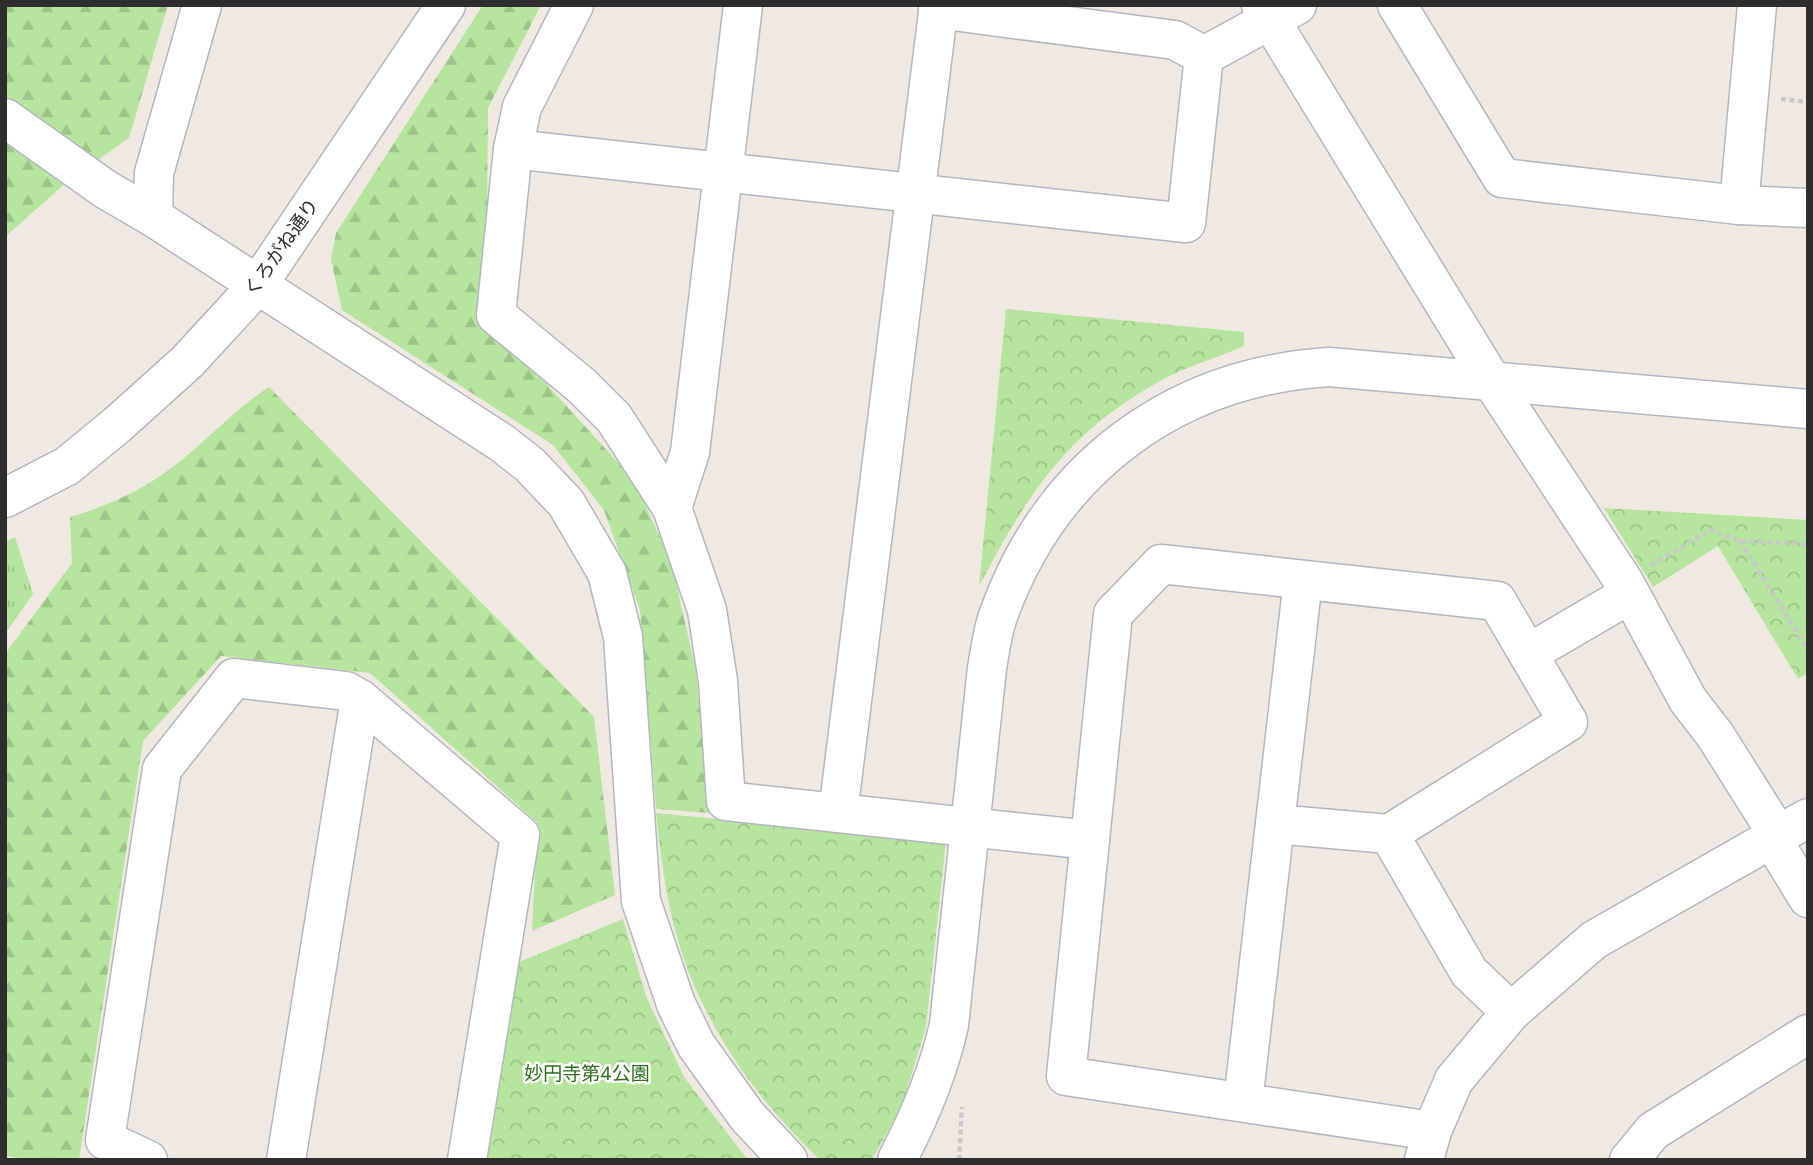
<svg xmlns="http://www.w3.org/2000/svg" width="1813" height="1165" font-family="Commissioner,'Noto Sans JP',sans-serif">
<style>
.grass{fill:url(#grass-tufts)}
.forest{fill:url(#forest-firs)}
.park{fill:url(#park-crowns)}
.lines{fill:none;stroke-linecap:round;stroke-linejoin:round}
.minor-casing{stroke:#b4b7c1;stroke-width:41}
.path{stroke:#c9c9c9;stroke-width:4.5;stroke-dasharray:5 3.5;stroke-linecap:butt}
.minor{stroke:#fff;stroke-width:38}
.labels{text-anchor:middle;stroke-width:5;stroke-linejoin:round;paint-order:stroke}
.street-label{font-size:19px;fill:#2e2e2e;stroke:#fff}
.park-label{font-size:19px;fill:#2c6e1b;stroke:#fff}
</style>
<defs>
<pattern id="grass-tufts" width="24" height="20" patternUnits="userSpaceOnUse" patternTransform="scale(1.75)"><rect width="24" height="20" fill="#b6e59e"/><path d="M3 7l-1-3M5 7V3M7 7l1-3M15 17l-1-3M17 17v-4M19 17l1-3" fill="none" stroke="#9dc588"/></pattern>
<pattern id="forest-firs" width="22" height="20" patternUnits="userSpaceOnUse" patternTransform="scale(1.75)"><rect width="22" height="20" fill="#b6e59e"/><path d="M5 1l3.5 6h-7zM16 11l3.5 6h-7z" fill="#9dc588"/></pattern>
<pattern id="park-crowns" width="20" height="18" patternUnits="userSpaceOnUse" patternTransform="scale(1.75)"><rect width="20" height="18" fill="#b6e59e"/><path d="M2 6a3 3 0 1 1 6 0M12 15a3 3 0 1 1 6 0" fill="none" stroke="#9dc588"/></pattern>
</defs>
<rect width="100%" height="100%" fill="#efe9e1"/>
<!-- grass -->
<polygon class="grass" points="15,537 33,594 5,634 5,542"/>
<!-- forest -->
<g class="forest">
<polygon points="5,5 168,5 129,138 69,180 5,237"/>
<polygon points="483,5 541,5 488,108 486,318 634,480 671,561 696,671 710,813 656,809 640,610 604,510 553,445 342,310 331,259 336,233"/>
<path d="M269,387L594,717L615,895L532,931L537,822L370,673L221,656L143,741L79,1160H32L5,1156V654L72,563L70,517C104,507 134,494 163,474C201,448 230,412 269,387Z"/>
</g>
<!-- park -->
<g class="park">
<path d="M1006,309L1244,332V346C1217,358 1186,366 1160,381C1065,434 1028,494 979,586Z"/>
<polygon points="1604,508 1808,520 1808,673 1798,679 1718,546 1653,587"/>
<path d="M656,813L946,841L926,1027L902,1106L872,1160H820C757,1100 705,1028 679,944C666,902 661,856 656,813Z"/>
<polygon points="623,919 646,996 684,1077 748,1160 486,1160 517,963"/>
</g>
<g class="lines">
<!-- minor casing -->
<g class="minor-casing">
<g id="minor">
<polyline points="202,5 154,173 153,217 502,443 530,465 566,503 607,573 623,637 641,901 676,1004 696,1045 747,1116 788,1160"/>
<polyline points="574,5 522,107 513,149 496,315 582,386 614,418 672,508"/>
<polyline points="743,5 690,452 672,508 707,610 718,681 726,801 1090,840"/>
<polyline points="1261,5 1493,383 1624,582 1688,700 1715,735 1768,819 1781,854 1808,898"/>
<polyline points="1397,5 1502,178 1739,205"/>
<polyline points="1757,5 1739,205 1808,208"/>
<polyline points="938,9 1175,40 1204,56 1297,5"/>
<polyline points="5,118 105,189 153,217"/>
<polyline points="513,149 1186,223 1204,56"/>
<polyline points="5,498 67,466 117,425 187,362 257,286 446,5"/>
<polyline points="1529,653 1630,594"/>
<polyline points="838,813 939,5"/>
<polyline points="1275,824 1389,834"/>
<polyline points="1243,1102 1303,580"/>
<polyline points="1432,1131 1066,1076 1113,614 1161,564 1497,601 1568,722 1389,834 1469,972 1511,1012"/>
<polyline points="148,1160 105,1140 162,769 234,678 346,691 360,699 520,835 467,1160"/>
<polyline points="286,1160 360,699"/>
<path d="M897,1160C920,1116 938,1074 949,1025L987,668C990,652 992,633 998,616C1051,468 1173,377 1329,367L1808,409"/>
<polyline points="1424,1160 1432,1131 1454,1080 1511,1012 1594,940 1808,818"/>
<polyline points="1629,1160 1653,1131 1808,1034"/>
</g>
</g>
<!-- path -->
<g class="path">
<polyline points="1781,99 1808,102"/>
<polyline points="1740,541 1808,650"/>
<polyline points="1651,565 1711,530 1740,541 1798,543 1808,546"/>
<polyline points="959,1160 962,1107"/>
</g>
<!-- minor -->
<use href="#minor" class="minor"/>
</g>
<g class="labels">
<!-- street labels -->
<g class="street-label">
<text transform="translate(281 247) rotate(-55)" y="7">くろがね通り</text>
</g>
<!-- park labels -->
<g class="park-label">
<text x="587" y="1080">妙円寺第4公園</text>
</g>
</g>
<!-- border -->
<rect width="1813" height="1165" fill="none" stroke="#2e2e2e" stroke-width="14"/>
</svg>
